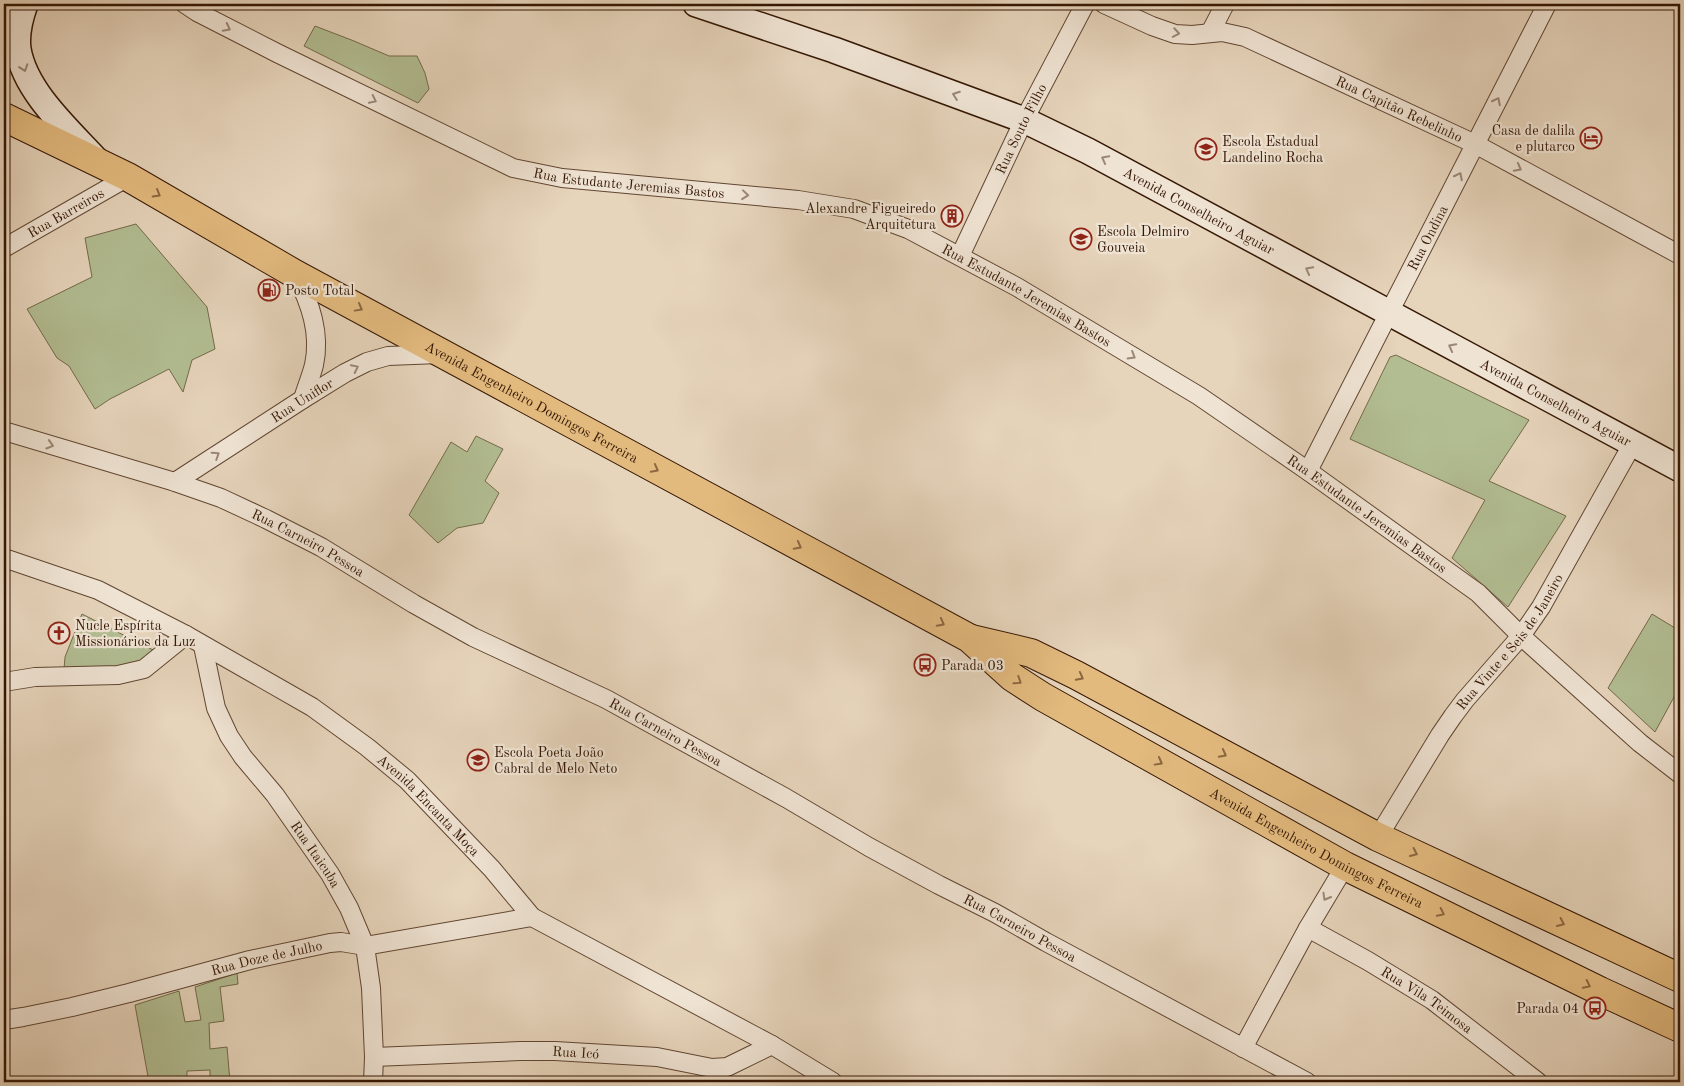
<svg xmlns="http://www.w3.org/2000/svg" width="1684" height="1086" font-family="'Old Standard TT',serif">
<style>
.green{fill:#b2bd92;stroke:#746a4b}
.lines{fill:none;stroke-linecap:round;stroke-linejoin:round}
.minor-casing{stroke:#614632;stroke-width:20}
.secondary-casing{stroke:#351704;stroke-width:28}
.primary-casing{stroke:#351704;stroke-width:30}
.minor{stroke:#efe3d3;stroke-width:18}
.secondary{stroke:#efe3d3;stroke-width:25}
.primary{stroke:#e3ba7e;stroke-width:28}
.oneway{stroke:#9b8776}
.oneway2{stroke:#8c6841}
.labels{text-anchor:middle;stroke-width:4.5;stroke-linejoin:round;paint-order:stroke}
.street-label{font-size:14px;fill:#351704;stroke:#efe3d3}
.poi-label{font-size:14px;fill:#351704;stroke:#efe3d3;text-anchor:start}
</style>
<rect width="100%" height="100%" fill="#e6d4bb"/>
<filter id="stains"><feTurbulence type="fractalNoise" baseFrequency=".004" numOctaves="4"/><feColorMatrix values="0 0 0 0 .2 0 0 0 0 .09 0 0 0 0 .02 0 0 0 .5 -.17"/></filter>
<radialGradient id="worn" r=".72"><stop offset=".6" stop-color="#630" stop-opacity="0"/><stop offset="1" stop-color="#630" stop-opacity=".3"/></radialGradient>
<!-- green -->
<g class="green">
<polygon points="315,26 354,41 389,56 417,56 425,73 429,89 418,103 304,46"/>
<polygon points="136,224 207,307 215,349 192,360 183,392 169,369 110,399 95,409 69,366 57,358 27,309 92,277 85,238"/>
<polygon points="1396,355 1529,420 1489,481 1566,516 1508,607 1452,558 1485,500 1350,439 1390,357"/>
<polygon points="476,436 503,449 485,481 499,493 483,523 457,528 438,543 409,515 451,442 467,452"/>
<polygon points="82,614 163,655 136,670 63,682 65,657"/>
<polygon points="1652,614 1680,631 1680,686 1655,732 1608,688"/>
<polygon points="237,973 238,984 220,987 224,1021 209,1023 210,1049 227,1047 230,1082 210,1082 210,1070 187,1071 187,1082 149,1082 135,1005 179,991 185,1022 201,1020 195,987"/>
</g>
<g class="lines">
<!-- minor casing -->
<g class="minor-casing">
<g id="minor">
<path id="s1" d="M185,4L197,12L277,53L513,168L562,178L798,200L854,209L908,229L1017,287L1199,396L1308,471L1478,593L1521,636L1640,743L1680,774"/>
<path id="s2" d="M1104,4L1152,26L1175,34L1192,35L1222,32L1245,37L1475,144L1680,255"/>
<polyline points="1210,33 1225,4"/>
<path id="s3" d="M4,248L128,177"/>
<path id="s4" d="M960,256L1024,120L1085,4"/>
<path d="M296,275C310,303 321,333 314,365C311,377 306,388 303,399"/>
<path id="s5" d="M4,431L175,482L221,498L266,519L321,547L414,604L473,637L606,699L786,798L869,847L939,885L995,913L1046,942L1307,1082"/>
<path id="s6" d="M1308,471L1547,4"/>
<path id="s7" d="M175,482L303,399L345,373L367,362L388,356L439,354"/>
<path id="s8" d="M4,558L98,590L186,635L312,707L367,747L407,780L492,869L532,917L772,1045L833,1082"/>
<path id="s9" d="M203,646L216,708L229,736L243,757L275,795L330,874L349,908L365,946L371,988L374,1057L373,1082"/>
<polyline points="4,682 35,677 118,675 144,669 186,635"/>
<path id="s10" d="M1378,837L1440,735L1453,716L1465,700L1521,636L1541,607L1633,443"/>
<path id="s11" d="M1308,928L1368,961L1432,1000L1538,1082"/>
<path id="s12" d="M4,1020L23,1017L72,1007L129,993L250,960L330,943L341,942L365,946L532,917"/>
<polyline points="1243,1048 1308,928 1345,866"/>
<path id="s13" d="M374,1057L520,1051H555L657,1057L712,1068L727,1067L772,1045"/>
</g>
</g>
<!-- secondary casing -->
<g class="secondary-casing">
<g id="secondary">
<path d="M25,4C20,18 16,34 18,49C25,92 69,130 97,161"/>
<path id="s14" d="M696,4L834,50L1024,120L1088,151L1680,469"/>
</g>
</g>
<!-- primary casing -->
<g class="primary-casing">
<g id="primary">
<path id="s15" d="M4,117L128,177L295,274L969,638L1012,677L1043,697L1345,866L1600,991L1680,1028"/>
<polyline points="972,639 1031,653 1076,675 1378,837 1680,978"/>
</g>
</g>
<!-- minor -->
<use href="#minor" class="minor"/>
<!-- secondary -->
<use href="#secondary" class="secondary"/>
<!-- primary -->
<use href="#primary" class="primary"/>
</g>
<!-- one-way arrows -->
<defs><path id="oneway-chevron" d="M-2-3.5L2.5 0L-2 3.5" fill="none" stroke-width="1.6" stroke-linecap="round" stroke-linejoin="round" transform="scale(1.25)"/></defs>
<g class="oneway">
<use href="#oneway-chevron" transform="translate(227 28) rotate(27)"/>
<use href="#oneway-chevron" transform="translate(1176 33) rotate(10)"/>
<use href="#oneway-chevron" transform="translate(24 68) rotate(71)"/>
<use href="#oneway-chevron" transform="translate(956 95) rotate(-160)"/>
<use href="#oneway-chevron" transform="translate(373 100) rotate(26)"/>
<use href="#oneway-chevron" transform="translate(1497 101) rotate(-63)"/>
<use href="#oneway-chevron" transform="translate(1105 159) rotate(-152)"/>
<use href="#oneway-chevron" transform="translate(1518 168) rotate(28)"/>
<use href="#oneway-chevron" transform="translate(1459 176) rotate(-63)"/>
<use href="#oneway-chevron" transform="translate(745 195) rotate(6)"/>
<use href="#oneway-chevron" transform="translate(1309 270) rotate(-152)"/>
<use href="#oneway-chevron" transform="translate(1452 347) rotate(-152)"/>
<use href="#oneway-chevron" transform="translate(1132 356) rotate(31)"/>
<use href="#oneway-chevron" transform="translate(355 368) rotate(-26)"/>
<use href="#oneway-chevron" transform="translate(50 445) rotate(17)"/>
<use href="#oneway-chevron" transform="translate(216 455) rotate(-33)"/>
<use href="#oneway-chevron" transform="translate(1326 897) rotate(120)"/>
</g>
<g class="oneway2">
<use href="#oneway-chevron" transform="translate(157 194) rotate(30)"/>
<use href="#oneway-chevron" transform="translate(359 308) rotate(29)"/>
<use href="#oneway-chevron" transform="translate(655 469) rotate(28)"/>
<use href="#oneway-chevron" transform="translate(798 546) rotate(28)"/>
<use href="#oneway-chevron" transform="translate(941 623) rotate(28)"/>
<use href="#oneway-chevron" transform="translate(1080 677) rotate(28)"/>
<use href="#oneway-chevron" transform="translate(1018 681) rotate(33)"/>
<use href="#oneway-chevron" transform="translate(1223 754) rotate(28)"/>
<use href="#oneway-chevron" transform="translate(1159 762) rotate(29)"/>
<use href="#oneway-chevron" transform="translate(1414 853) rotate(25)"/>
<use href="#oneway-chevron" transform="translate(1441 913) rotate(26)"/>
<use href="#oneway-chevron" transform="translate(1561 923) rotate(25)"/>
<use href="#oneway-chevron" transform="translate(1587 985) rotate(26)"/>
</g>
<!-- icons -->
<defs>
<g id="hotel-ring" transform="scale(1.125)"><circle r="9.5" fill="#efe3d3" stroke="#8f2418" stroke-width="1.5"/><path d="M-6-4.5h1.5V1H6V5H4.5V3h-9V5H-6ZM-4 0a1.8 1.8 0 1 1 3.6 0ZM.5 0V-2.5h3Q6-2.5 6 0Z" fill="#8f2418"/></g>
<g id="school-ring" transform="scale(1.125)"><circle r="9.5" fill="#efe3d3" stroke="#8f2418" stroke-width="1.5"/><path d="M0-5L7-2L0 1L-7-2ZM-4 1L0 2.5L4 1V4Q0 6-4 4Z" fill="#8f2418"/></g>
<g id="building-ring" transform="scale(1.125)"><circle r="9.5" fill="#efe3d3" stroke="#8f2418" stroke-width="1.5"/><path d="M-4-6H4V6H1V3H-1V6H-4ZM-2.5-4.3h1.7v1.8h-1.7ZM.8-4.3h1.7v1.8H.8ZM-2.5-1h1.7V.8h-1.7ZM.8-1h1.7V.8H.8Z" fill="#8f2418"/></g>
<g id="fuel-ring" transform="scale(1.125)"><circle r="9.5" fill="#efe3d3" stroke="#8f2418" stroke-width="1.5"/><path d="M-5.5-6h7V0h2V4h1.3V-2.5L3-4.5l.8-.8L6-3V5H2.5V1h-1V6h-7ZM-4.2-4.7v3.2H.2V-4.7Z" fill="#8f2418"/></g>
<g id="church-ring" transform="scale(1.125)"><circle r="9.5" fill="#efe3d3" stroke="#8f2418" stroke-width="1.5"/><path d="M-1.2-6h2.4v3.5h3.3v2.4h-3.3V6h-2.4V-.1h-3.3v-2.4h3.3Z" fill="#8f2418"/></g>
<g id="bus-ring" transform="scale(1.125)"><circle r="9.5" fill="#efe3d3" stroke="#8f2418" stroke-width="1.5"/><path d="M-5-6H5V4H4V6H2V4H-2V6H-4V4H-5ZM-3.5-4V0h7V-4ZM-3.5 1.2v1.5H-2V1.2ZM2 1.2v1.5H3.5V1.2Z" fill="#8f2418"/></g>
</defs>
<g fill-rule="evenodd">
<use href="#hotel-ring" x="1591" y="138"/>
<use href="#school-ring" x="1206" y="149"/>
<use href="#building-ring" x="952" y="216"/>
<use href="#school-ring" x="1081" y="239"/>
<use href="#fuel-ring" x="269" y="290"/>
<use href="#church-ring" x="59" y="633"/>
<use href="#bus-ring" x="925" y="665"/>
<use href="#school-ring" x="478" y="760"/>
<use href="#bus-ring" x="1595" y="1008"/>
</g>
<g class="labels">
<!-- street labels -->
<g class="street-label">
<text dy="5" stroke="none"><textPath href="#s2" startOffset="318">Rua Capitão Rebelinho</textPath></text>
<text dy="5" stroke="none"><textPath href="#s4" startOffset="141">Rua Souto Filho</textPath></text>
<text dy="5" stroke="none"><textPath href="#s1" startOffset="484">Rua Estudante Jeremias Bastos</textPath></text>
<text dy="5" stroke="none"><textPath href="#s14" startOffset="545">Avenida Conselheiro Aguiar</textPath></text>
<text dy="5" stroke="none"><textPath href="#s3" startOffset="71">Rua Barreiros</textPath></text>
<text dy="5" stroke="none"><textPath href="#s6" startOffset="262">Rua Ondina</textPath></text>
<text dy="5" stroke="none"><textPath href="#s1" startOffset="904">Rua Estudante Jeremias Bastos</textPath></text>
<text dy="5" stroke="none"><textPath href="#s7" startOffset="151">Rua Uniflor</textPath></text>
<text dy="5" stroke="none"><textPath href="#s15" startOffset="600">Avenida Engenheiro Domingos Ferreira</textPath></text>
<text dy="5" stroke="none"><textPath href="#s14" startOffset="950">Avenida Conselheiro Aguiar</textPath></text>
<text dy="5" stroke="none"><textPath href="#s1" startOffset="1309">Rua Estudante Jeremias Bastos</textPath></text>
<text dy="5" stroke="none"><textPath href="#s5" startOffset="325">Rua Carneiro Pessoa</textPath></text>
<text dy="5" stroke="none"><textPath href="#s10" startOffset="236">Rua Vinte e Seis de Janeiro</textPath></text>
<text dy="5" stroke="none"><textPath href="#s5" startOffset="730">Rua Carneiro Pessoa</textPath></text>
<text dy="5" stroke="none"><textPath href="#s8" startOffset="496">Avenida Encanta Moça</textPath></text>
<text dy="5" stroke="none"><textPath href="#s15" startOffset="1504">Avenida Engenheiro Domingos Ferreira</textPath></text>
<text dy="5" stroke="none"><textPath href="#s9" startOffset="241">Rua Itaicuba</textPath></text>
<text dy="5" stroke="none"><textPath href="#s5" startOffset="1135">Rua Carneiro Pessoa</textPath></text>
<text dy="5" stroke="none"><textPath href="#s12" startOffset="270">Rua Doze de Julho</textPath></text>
<text dy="5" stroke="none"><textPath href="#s11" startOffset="139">Rua Vila Teimosa</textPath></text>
<text dy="5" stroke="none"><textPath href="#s13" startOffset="202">Rua Icó</textPath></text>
</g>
<!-- poi labels -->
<g class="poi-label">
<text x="1575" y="135" text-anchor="end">Casa de dalila<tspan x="1575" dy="16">e plutarco</tspan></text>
<text x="1222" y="146">Escola Estadual<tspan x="1222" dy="16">Landelino Rocha</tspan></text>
<text x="936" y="213" text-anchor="end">Alexandre Figueiredo<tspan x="936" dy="16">Arquitetura</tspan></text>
<text x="1097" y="236">Escola Delmiro<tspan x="1097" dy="16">Gouveia</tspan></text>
<text x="285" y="295">Posto Total</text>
<text x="75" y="630">Nucle Espírita<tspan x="75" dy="16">Missionários da Luz</tspan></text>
<text x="941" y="670">Parada 03</text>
<text x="494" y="757">Escola Poeta João<tspan x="494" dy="16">Cabral de Melo Neto</tspan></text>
<text x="1579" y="1013" text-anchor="end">Parada 04</text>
</g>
</g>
<!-- margin -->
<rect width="1684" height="1086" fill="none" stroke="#e6d4bb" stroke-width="20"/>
<rect x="5" y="5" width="1674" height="1076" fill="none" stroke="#351704" stroke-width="2.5"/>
<rect x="10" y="10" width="1664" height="1066" fill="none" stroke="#351704"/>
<rect width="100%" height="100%" filter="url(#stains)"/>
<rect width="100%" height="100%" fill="url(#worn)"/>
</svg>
